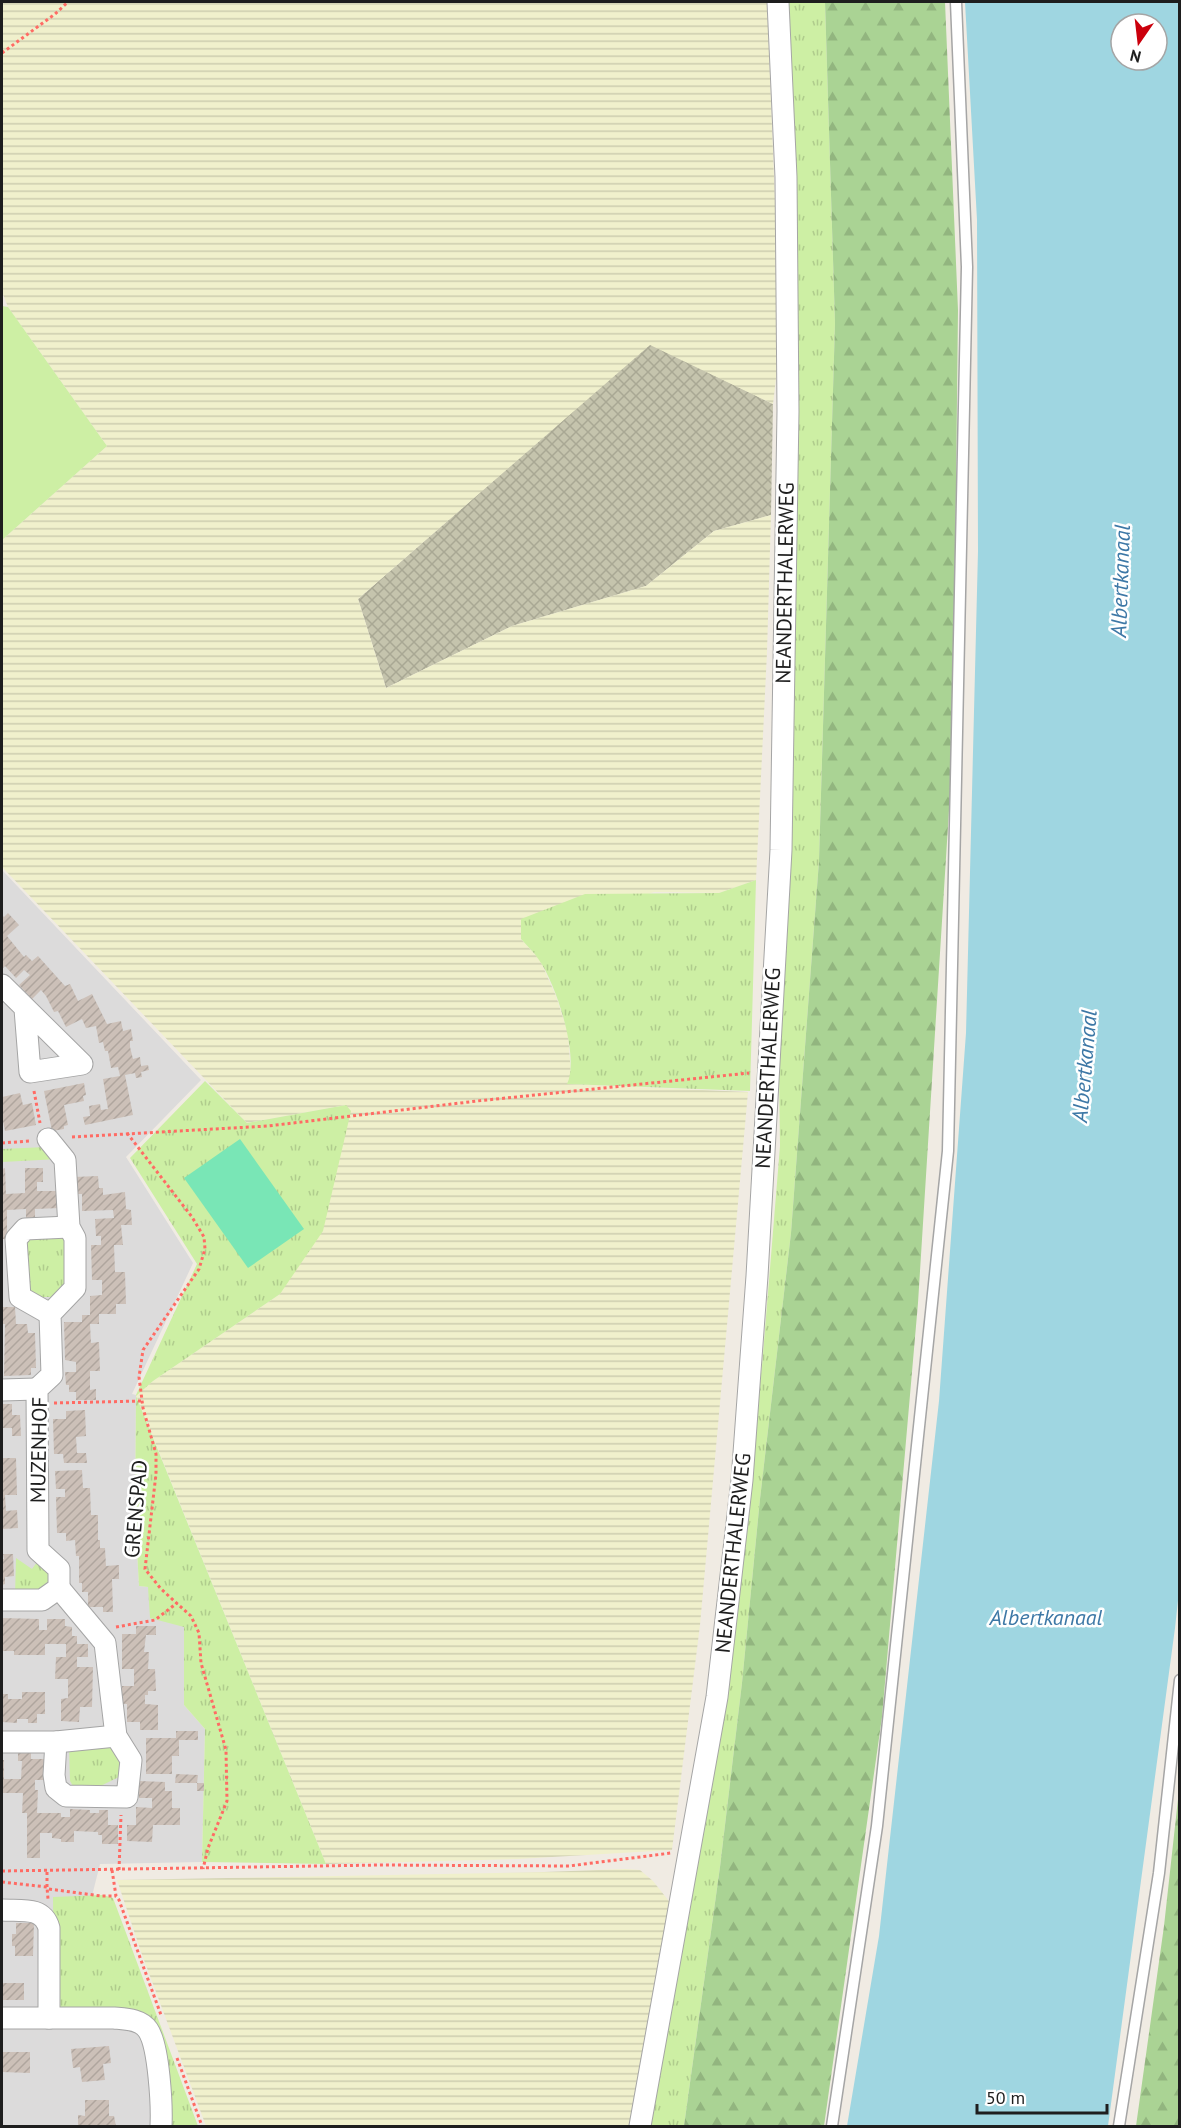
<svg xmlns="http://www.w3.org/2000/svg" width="1181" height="2128" font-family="'PT Sans',sans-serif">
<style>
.residential{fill:#dcdbdb}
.construction{fill:url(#construction-cross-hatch)}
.farmland{fill:url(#farmland-rules)}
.grass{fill:url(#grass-tufts)}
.forest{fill:url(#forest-firs)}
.garden{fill:#cdefa4}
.pitch{fill:#79e6b6}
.water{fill:#9fd6e1;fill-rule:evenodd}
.building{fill:url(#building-hatch)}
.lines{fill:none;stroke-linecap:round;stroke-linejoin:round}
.service-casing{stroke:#a5a5a5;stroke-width:13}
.minor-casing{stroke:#a5a5a5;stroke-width:23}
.path{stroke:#ff6b64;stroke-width:3;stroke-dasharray:3 3;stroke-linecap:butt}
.service{stroke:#fff;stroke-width:10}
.minor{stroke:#fff;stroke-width:21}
.labels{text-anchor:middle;stroke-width:5;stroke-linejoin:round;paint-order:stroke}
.street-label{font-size:21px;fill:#1e1e1e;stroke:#fff}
.water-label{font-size:22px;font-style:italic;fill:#3d78a6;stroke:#fff}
</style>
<defs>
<pattern id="construction-cross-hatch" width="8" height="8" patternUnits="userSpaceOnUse" patternTransform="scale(1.5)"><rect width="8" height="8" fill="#c5c4ad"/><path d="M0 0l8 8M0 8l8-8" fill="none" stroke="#a9a894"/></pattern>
<pattern id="farmland-rules" width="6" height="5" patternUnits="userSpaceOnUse" patternTransform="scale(1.5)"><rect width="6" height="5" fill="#f0f0cc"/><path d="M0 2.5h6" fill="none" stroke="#cdcdaf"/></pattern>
<pattern id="grass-tufts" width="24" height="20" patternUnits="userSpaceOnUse" patternTransform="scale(1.5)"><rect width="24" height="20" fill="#cdefa4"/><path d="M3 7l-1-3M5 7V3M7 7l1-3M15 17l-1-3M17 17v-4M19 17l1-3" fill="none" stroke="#b0cc8d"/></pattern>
<pattern id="forest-firs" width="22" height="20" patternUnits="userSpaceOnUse" patternTransform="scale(1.5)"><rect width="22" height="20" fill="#aad394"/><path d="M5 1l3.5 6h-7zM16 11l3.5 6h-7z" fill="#92b57f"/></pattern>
<pattern id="building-hatch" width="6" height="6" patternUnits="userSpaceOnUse" patternTransform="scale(1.5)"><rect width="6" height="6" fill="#ccc0b8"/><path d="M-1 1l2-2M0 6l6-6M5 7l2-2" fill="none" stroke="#afa59e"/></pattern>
</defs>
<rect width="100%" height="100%" fill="#f0ebe3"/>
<!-- residential -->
<polygon class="residential" points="2,870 201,1080 126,1157 193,1263 132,1394 136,1395 135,1514 139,1586 148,1587 184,1627 184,1705 205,1729 202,1862 100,1864 93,1892 144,2022 160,2126 2,2126"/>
<!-- construction -->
<polygon class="construction" points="650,344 773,404 771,515 714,531 646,586 512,626 386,688 358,599"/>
<!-- farmland -->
<g class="farmland">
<polygon points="2,2 767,2 775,202 777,370 773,404 650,345 358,599 386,688 512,626 646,586 714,531 771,515 767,652 756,880 719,893 654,892 521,939 540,960 556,996 568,1033 571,1076 568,1084 748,1092 700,1625 672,1850 518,1859 326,1864 136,1395 153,1381 280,1294 346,1105 247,1123 2,867 2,540 107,446 8,307 2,292"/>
<polygon points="625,1869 640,1870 653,1881 672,1905 630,2126 206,2126 141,1952 117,1880 544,1872"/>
</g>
<!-- grass -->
<g class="grass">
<polygon points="782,2 825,2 835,323 819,861 791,1233 760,1499 742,1683 720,1867 684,2126 651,2126 673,1994 747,1484 762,1366 780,1146 779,1068"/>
<path d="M756,880L750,1091L567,1084C580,1057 556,984 539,960C534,952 527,946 521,939V919L585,894L719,893Z"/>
<polygon points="205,1081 247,1123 346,1105 351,1111 323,1231 280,1294 153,1381 136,1396 326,1864 202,1862 205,1729 184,1705 184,1627 150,1618 148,1587 139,1586 135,1514 136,1395 197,1264 130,1158"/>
<polygon points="46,1147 59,1159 2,1162 2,1149"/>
<polygon points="61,1235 69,1244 69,1287 60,1297 35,1297 27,1288 25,1244 29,1238"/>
<polygon points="16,1558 32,1569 40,1558 51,1579 32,1595 15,1596"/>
<polygon points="69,1744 110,1744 122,1761 119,1777 86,1793 76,1791 70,1781"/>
<polygon points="103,1895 113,1898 198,2126 166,2126 152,2029 54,2012 53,1897"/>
</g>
<!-- forest -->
<g class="forest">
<polygon points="825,2 945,2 958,310 954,665 950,794 918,1303 882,1717 824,2126 684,2126 720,1867 742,1683 760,1499 791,1233 819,861 835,323"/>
<polygon points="1179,1790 1179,2126 1136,2126 1164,1926"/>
</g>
<!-- garden -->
<polygon class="garden" points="2,306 8,307 107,446 2,540"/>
<!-- pitch -->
<polygon class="pitch" points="240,1139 304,1229 248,1268 184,1178"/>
<!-- water -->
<path class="water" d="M965,2H1179L1180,1582L1175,1628L1108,2126H847L879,1936L939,1401L966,1033L978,551L977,220ZM1121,24H1157V60H1121Z"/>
<!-- building -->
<g class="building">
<polygon points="8,913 19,925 7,936 24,957 26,955 32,961 38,956 65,986 70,984 78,1001 92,994 107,1024 121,1021 123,1031 131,1029 133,1041 130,1041 130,1047 133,1059 140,1057 141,1066 148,1065 149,1070 141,1072 142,1077 136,1078 135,1073 125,1075 133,1115 85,1125 83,1117 90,1116 89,1106 100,1104 101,1110 108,1109 103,1079 120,1076 118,1067 111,1068 108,1051 105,1051 103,1042 99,1043 96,1026 86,1028 82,1019 66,1027 58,1011 54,1012 46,996 41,990 32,999 19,985 30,975 24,970 16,978 5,966 3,968 2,967 2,915 4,917"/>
<polygon points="84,1083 86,1095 83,1096 84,1101 64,1105 68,1125 64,1126 64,1129 52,1131 44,1091"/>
<polygon points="20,1093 23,1105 32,1103 36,1125 5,1131 2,1117 2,1097"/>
<polygon points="5,1168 6,1194 25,1193 25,1168 43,1168 43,1182 37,1182 37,1191 59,1191 60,1208 35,1209 35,1219 26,1220 26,1209 7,1210 7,1239 2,1239 2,1169"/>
<polygon points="98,1176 99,1188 103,1188 103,1195 125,1192 126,1209 131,1210 132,1225 121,1225 123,1245 114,1245 115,1272 125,1272 126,1304 116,1304 116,1314 99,1314 99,1324 90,1324 91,1343 99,1342 100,1371 90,1371 90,1390 96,1389 96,1400 76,1400 76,1392 69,1392 69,1385 66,1385 65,1372 76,1372 76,1362 65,1360 64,1322 82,1322 82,1315 90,1315 90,1296 102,1295 102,1280 92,1280 91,1245 101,1245 101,1236 96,1236 95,1219 114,1218 113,1210 82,1211 82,1194 73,1194 74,1177"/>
<polygon points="2,1307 15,1307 16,1324 27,1324 28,1333 35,1333 36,1368 31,1368 31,1375 4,1376 5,1324 2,1324"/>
<polygon points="2,1404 12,1404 12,1415 20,1415 21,1436 12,1436 12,1428 2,1428"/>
<polygon points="85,1410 86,1436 76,1437 77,1453 86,1453 87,1463 64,1463 63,1454 54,1454 53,1419 66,1419 66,1411"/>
<polygon points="2,1458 16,1458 17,1495 5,1495 6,1511 17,1510 18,1528 2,1529"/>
<polygon points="82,1470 83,1488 90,1488 91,1515 98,1515 98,1540 100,1540 100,1548 105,1548 106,1566 119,1565 119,1579 112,1579 113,1612 103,1612 103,1607 88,1607 88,1592 82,1592 82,1583 79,1583 79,1556 76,1556 75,1540 66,1541 66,1533 57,1533 56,1497 65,1497 65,1489 56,1489 55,1471"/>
<polygon points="3,1554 13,1554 14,1576 5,1577 5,1584 2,1585 2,1559 4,1559"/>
<polygon points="2,1618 39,1619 39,1630 47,1630 47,1619 65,1619 65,1626 72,1627 72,1636 77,1636 77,1644 88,1644 88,1657 77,1657 77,1667 93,1667 92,1707 80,1707 79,1722 61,1721 61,1699 68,1698 68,1679 55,1679 56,1657 66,1657 66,1644 45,1644 45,1655 14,1655 14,1651 2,1651"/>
<polygon points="136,1626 156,1626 156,1635 146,1635 144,1652 149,1652 148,1669 155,1669 156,1691 148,1691 148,1695 145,1695 145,1704 158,1705 158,1730 140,1730 140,1722 127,1722 127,1704 122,1704 122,1686 134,1686 134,1669 122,1669 122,1634 136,1634"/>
<polygon points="22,1692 45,1692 45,1714 37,1714 37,1723 28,1723 28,1719 17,1719 17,1723 2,1722 2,1694 8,1694 8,1699 22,1699"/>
<polygon points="176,1731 198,1731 198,1740 179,1740 179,1756 172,1756 172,1774 146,1774 146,1738 176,1738"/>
<polygon points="18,1753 31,1753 31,1759 47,1759 44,1780 35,1780 35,1790 38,1790 37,1813 61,1813 61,1817 70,1817 70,1809 90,1810 90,1813 99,1813 99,1810 108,1810 108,1825 118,1825 118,1844 102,1844 102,1835 98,1835 98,1832 74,1831 74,1842 61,1842 61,1839 52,1838 52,1833 40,1833 40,1858 27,1858 27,1813 22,1813 23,1793 2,1793 2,1760 4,1760 4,1779 21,1779 22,1761 18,1761"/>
<polygon points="176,1774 198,1775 197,1783 204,1783 204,1791 197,1791 197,1783 175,1783"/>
<polygon points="139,1781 165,1782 165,1791 172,1791 172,1808 180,1808 180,1825 153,1825 152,1842 127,1841 127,1825 136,1825 136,1807 152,1808 152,1798 139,1798"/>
<polygon points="16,1923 34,1923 33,1956 15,1956 15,1946 12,1946 12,1934 16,1934"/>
<rect x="3" y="1983" width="21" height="17"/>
<polygon points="109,2046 111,2063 103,2064 105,2080 82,2082 80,2067 73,2068 71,2049"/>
<polygon points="2,2052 30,2052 30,2073 2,2072"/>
<polygon points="85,2100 109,2100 109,2116 114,2116 116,2126 78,2126 78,2115 85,2116"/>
</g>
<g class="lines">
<!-- service casing -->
<g class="service-casing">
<g id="service">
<polyline points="832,2126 877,1826 948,1151 967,267 956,2"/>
<polyline points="1119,2126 1159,1873 1180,1680"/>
</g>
</g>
<!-- minor casing -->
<g class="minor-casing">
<g id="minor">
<polyline points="2,985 82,1064 30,1072 25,1009"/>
<polyline points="50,1314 20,1297 16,1239 25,1229 69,1227"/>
<polyline points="2,1390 37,1389"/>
<polyline points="2,1600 42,1600 59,1588 59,1569 38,1550 37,1389 52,1375 50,1314 75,1288 75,1238 69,1227 65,1160 48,1139"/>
<polyline points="2,1742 56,1742 116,1736"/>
<polyline points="56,1742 54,1775 56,1788 66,1796 127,1797 131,1760 116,1736 105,1643 59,1588"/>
<path d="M2,1910C21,1911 43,1906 49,1928V2018"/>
<path d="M2,2018H114C125,2019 141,2019 148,2030C159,2046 162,2106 161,2126"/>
<polyline points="640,2126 717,1697 742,1480 757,1276 781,850 788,411 786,177 778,2"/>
</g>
</g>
<!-- path -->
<g class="path">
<polyline points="2,53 55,14 68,2"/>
<polyline points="34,1091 40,1123"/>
<polyline points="127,1133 192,1217 204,1237 205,1249 199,1269 143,1350 139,1377 143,1408 156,1454 156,1474 145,1569 161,1589 191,1616 199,1633 201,1663 226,1750 227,1801 208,1848 203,1869"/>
<polyline points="72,1137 268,1126 477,1101 749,1073"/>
<polyline points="2,1143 30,1141"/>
<polyline points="54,1403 142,1401"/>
<polyline points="116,1627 155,1620 177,1603"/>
<polyline points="112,1870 116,1896 119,1900 161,2015"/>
<polyline points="119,1870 121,1815"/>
<polyline points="2,1871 380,1865 569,1866 671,1853"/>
<polyline points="2,1882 47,1887 48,1899"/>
<polyline points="47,1887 47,1871"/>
<polyline points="49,1889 101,1896 116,1896"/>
<polyline points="177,2058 202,2126"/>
</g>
<!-- service -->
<use href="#service" class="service"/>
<!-- minor -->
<use href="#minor" class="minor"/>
</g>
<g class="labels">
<!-- street labels -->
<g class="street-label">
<text transform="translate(785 583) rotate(-89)" y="7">NEANDERTHALERWEG</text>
<text transform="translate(768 1068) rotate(-87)" y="7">NEANDERTHALERWEG</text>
<text transform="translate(39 1450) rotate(-89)" y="7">MUZENHOF</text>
<text transform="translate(136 1509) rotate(-85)" y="7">GRENSPAD</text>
<text transform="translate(733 1553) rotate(-84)" y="7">NEANDERTHALERWEG</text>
</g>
<!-- water labels -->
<g class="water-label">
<text transform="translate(1120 581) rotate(-88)" y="8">Albertkanaal</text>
<text transform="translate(1084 1066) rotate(-85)" y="8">Albertkanaal</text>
<text x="1046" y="1625">Albertkanaal</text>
</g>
</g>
<!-- border -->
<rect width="1181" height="2128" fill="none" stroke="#1e1e1e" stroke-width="6"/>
<!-- north arrow -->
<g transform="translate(1139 42) rotate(194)"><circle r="28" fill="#ffffff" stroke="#a5a5a5" stroke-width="1.5"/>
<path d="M0-4.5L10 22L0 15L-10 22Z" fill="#cb000c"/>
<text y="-9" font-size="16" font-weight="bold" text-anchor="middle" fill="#1e1e1e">N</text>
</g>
<!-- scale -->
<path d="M977 2104v9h130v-9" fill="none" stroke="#1e1e1e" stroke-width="3"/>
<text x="986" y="2104" font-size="18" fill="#1e1e1e" stroke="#ffffff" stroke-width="4.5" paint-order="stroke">50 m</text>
</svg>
